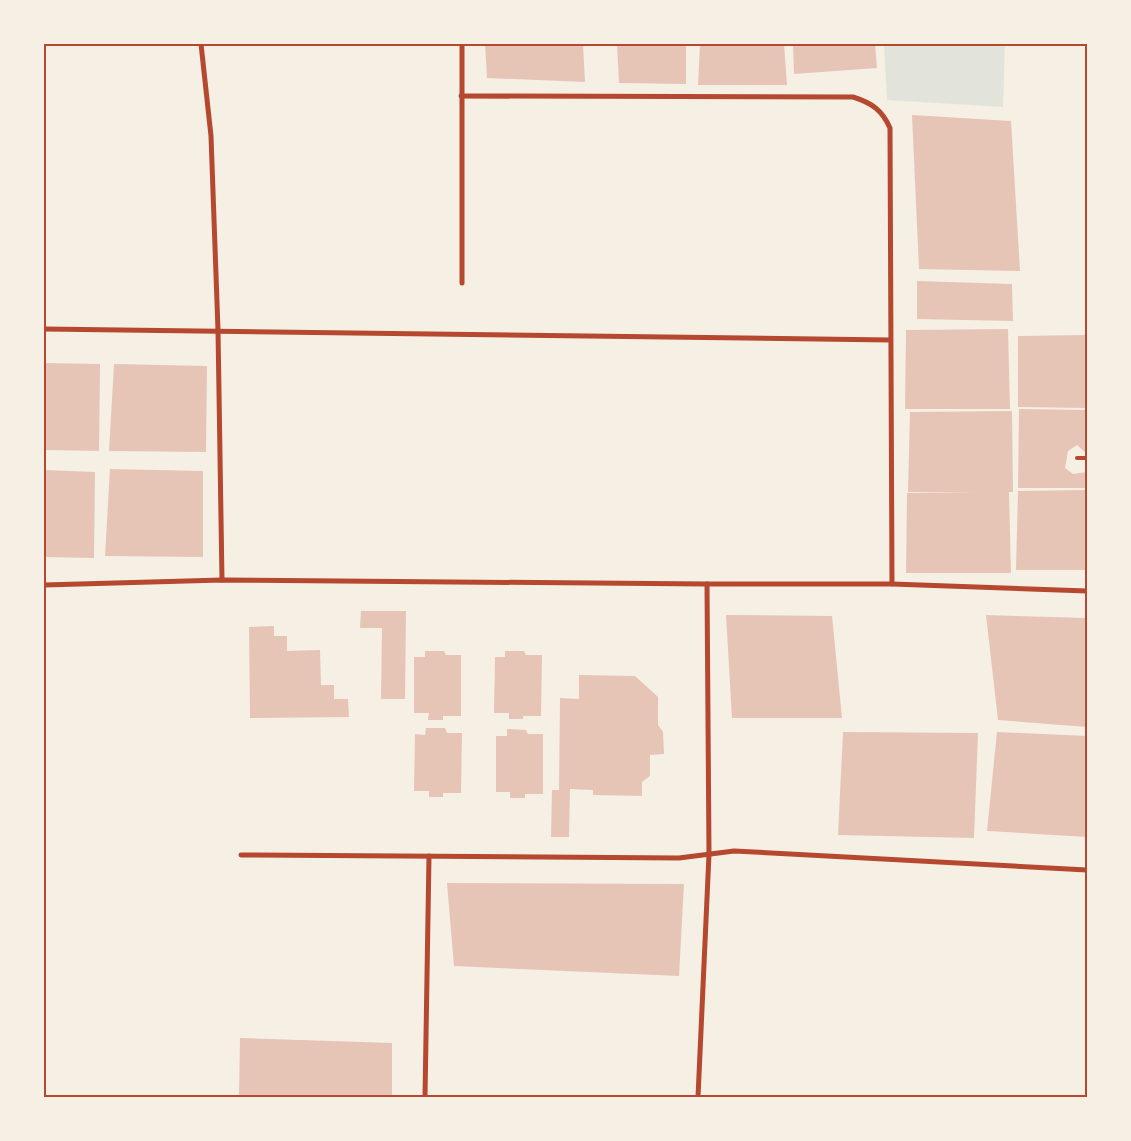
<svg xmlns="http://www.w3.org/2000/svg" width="1131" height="1141" font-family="Quicksand,sans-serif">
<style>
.green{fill:#e2e4dc}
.building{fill:#e6c5b7}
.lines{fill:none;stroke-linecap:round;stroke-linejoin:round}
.service{stroke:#b5482f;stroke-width:4}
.minor{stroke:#b5482f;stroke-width:5}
.neatline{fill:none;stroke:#b5482f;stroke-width:2}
</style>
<rect width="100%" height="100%" fill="#f6efe4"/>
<!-- green -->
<polygon class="green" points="884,44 1005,44 1003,107 887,100"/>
<!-- building -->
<g class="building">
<polygon points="485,44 583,44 585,82 487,78"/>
<polygon points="617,44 686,44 686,84 619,83"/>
<polygon points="700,44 784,44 787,85 698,85"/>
<polygon points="793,44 875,44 877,68 794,74"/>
<polygon points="912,115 1011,121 1020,271 919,269"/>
<polygon points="917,281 1012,284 1013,321 917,319"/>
<polygon points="1008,329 1010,409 905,409 906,330"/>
<polygon points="1087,335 1087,408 1018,407 1018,336"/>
<polygon points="44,363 100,364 99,451 44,450"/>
<polygon points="114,364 207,366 206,452 109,451"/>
<polygon points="1019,409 1087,410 1087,454 1077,445 1068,451 1065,468 1073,474 1087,472 1087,488 1018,488"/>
<polygon points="1012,411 1013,492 1009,492 1011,573 906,573 907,493 977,492 908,492 910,412"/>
<polygon points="110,469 203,471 203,557 105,556"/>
<polygon points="44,470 95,472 94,558 44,557"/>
<polygon points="1087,490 1087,570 1016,570 1018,491"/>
<polygon points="361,611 406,611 405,699 381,699 382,628 360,628"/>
<polygon points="726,615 832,616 842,718 732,718"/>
<polygon points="986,615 1087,618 1087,727 998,720"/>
<polygon points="274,626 274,636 287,636 287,651 320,650 321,685 334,685 334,699 348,699 349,717 250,718 249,627"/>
<polygon points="425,651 444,651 446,655 461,655 461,716 443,716 443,720 428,720 429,713 414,713 414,657 425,657"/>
<polygon points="505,651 524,651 526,655 542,655 541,716 523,716 523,719 509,719 509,713 494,713 495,657 505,657"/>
<polygon points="579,675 635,676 658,697 658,725 663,732 664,754 650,755 650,776 642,782 642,796 593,795 593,790 570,789 569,837 551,837 552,790 559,790 560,698 579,699"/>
<polygon points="426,728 445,728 447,733 462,733 461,793 443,793 443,797 429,797 429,791 414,791 415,734 425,735"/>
<polygon points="507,729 526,730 528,734 543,734 543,794 525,794 525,798 510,798 510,792 496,792 496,736 507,736"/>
<polygon points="843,732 978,733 974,838 838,835"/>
<polygon points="997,732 1087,736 1087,837 987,831"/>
<polygon points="447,883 684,884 679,976 454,966"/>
<polygon points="240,1038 392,1043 392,1097 239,1097"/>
</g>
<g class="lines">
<!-- service -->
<polyline class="service" points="1077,458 1087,458"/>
<!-- minor -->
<g class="minor">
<polyline points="201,44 211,136 218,330 222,580"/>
<path d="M461,96L853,97C872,103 882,110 890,128L892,584"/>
<polyline points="462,283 462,44"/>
<polyline points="44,329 890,340"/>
<polyline points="44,585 222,580 707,584 892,584 1087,591"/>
<polyline points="241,855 679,858 734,851 1087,870"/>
<polyline points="425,1097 429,856"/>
<polyline points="698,1097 709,854 707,584"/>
</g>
</g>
<!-- border -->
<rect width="1131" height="1141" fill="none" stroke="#f6efe4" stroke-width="90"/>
<rect x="45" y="45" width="1041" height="1051" class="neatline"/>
</svg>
